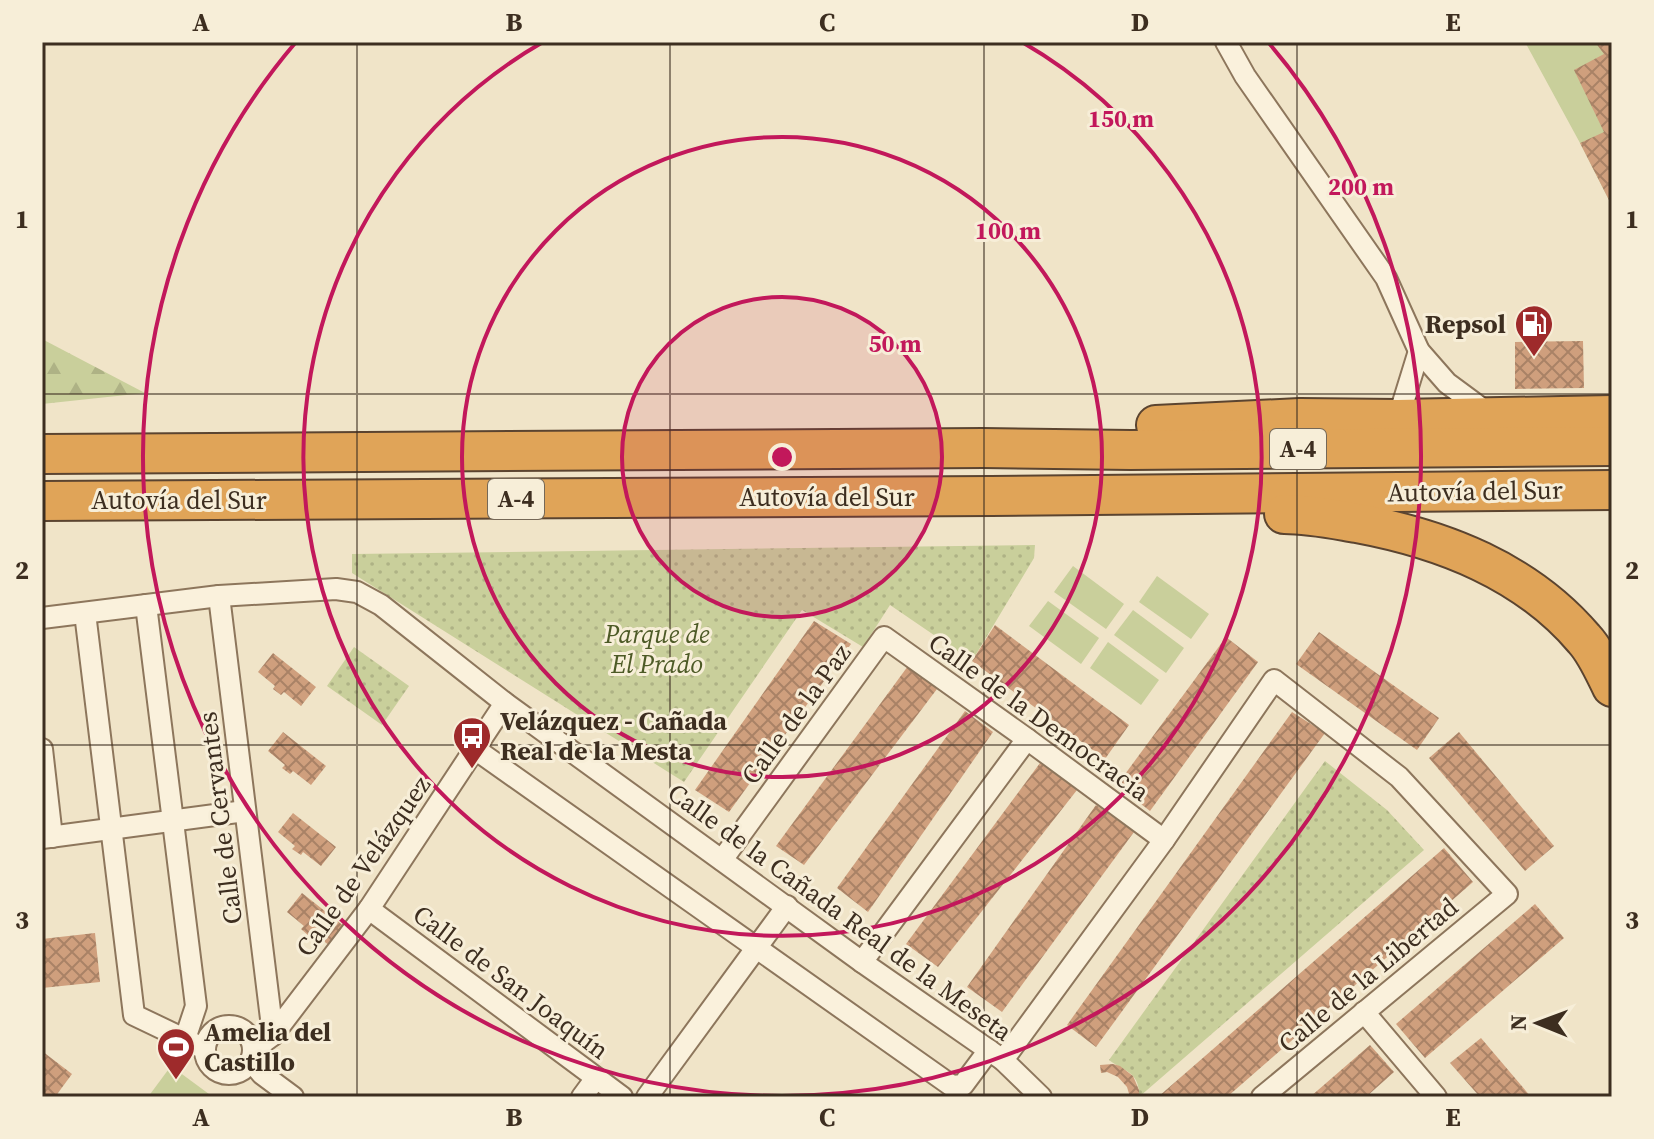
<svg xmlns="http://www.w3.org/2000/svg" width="1654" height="1139" font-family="'Source Serif 4',serif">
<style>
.grass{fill:#c9cf9b}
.forest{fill:url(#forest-firs)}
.park{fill:url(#park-dots)}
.building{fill:url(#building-cross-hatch)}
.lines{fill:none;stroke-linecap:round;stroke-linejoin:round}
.street-casing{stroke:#8d765c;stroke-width:24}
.highway-casing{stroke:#5b4430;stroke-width:42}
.street{stroke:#faf1dc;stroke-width:20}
.highway{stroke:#e0a458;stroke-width:38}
.grid{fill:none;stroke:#3d2e20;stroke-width:2;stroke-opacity:0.55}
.ring{fill:none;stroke:#c2185b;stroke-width:4}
.labels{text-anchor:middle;stroke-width:6;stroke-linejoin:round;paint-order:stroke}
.shield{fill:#f7eed8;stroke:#756857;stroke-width:2}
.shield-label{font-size:24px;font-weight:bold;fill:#3d2e20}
.poi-label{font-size:26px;font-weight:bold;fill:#3d2e20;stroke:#f7eed8;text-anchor:start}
.street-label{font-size:26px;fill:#3d2e20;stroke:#f7eed8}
.park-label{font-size:26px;font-style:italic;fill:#4d5a26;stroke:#f7eed8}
.centre{fill:#c2185b;stroke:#f7eed8;stroke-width:4}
.ring-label{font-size:24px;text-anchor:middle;font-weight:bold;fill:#c2185b;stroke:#f7eed8;stroke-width:6;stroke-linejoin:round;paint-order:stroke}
.neatline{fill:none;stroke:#3d2e20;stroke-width:3}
.grid-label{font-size:26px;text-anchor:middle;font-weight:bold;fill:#3d2e20}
</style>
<defs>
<pattern id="forest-firs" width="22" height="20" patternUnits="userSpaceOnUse" patternTransform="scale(2)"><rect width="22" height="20" fill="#c9cf9b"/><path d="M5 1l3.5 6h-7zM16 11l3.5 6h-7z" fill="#aeb285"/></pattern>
<pattern id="park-dots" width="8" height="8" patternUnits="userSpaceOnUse" patternTransform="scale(2)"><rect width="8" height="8" fill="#c9cf9b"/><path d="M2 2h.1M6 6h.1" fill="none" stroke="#aeb285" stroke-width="1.8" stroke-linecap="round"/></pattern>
<pattern id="building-cross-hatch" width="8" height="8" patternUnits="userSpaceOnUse" patternTransform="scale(2)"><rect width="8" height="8" fill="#cf9f7d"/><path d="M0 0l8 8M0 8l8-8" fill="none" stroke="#a98266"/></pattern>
</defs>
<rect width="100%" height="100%" fill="#f0e4c8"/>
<!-- grass -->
<g class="grass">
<polygon points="1525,42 1612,42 1612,206 1580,143"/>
<polygon points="1073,566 1124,604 1106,629 1054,592"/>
<polygon points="1157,576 1209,614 1191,639 1139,602"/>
<polygon points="1048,601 1099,638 1081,664 1029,626"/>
<polygon points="1133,610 1184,648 1166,673 1114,635"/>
<polygon points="1108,642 1159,680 1141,705 1090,668"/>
<polygon points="171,1066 213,1097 148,1097"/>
</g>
<!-- forest -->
<polygon class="forest" points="42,339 145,393 42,404"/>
<!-- park -->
<g class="park">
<polygon points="1035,545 1034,558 972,661 890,605 863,647 802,610 684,782 352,573 352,554"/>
<polygon points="354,647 409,686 382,725 327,686"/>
<path d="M1325,761L1387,810L1424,850L1139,1097C1140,1071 1124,1072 1109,1060Z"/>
</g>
<!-- building -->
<g class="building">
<polygon points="1595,42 1612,42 1612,206 1580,143 1604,132 1574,70 1604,54"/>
<polygon points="1583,341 1584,388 1515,389 1515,342"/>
<polygon points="814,621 851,644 729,812 695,790"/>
<polygon points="995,625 1129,725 1105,759 972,661"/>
<polygon points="1319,632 1439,718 1417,750 1296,664"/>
<polygon points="1226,637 1258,662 1150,811 1117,785"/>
<polygon points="273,653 316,687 301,706 284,692 281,695 273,689 275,686 258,672"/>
<polygon points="908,666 937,689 804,865 776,846"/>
<polygon points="965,711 993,732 868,912 837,888"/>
<polygon points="1292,712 1325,733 1096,1047 1067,1025"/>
<polygon points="283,732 326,766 311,785 293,771 290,774 282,768 285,765 268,751"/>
<polygon points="1459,732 1554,846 1525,871 1429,758"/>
<polygon points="1040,763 1077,790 938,967 906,944"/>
<polygon points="1096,805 1134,832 1002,1012 967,987"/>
<polygon points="293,813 336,847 321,866 303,852 301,855 292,849 295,846 278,832"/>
<polygon points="1444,848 1473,882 1227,1097 1158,1097"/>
<polygon points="302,893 345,927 330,946 312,932 309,936 301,929 304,926 287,912"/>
<polygon points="1535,904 1564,938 1425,1058 1396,1024"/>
<polygon points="95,933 100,982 42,988 42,939"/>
<polygon points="1481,1038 1531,1097 1480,1097 1450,1063"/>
<polygon points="1370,1045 1394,1072 1366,1097 1310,1097"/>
<polygon points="42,1051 72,1074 55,1097 42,1097"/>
<polygon points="1113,1064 1120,1066 1133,1076 1139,1090 1139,1097 1130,1097 1127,1087 1118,1077 1107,1072 1101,1073 1100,1065"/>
</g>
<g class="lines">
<!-- street casing -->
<g class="street-casing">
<g id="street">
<polyline points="1226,42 1245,76 1386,278 1419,351 1447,383 1489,414"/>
<polyline points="1398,419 1419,351"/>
<polyline points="219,596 273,1035"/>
<polyline points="146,605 196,1006 185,1039"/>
<polyline points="85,613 134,1015 205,1049"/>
<polyline points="42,618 219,596 336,589 357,592 381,605 505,703 862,962 1003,1060 1041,1097"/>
<polyline points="42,749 52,837"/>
<polyline points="475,749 952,1086 963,1085 989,1050"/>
<polyline points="42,838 245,811"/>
<polyline points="722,860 884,637 1027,739 1164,840"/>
<polyline points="369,909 622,1097"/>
<polyline points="862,962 1027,739"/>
<polyline points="1364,1012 1436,1097"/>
<circle cx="229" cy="1050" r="24"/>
<polyline points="253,1050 273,1035 369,909 505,703"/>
<polyline points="1003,1060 1164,840 1274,680 1399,777 1507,894 1262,1097"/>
<polyline points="251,1061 262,1074 293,1097"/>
<polyline points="582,1097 596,1078"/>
<polyline points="647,1097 787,906"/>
</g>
</g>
<!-- highway casing -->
<g class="highway-casing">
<g id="highway">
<polyline points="1156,425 1300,418 1398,419 1612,415"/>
<polyline points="42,454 983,448 1131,450 1612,446"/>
<polyline points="42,501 991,496 1612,490"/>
<path d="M1284,514C1309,514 1333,519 1357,523C1443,539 1526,571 1584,639C1596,652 1604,671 1612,687"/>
</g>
</g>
<!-- street -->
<use href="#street" class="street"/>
<!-- highway -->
<use href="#highway" class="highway"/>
</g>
<!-- grid -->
<path class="grid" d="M357,42V1097M670,42V1097M984,42V1097M1297,42V1097M42,394H1612M42,745H1612"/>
<!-- distance rings -->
<circle cx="782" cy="457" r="160" fill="#c2185b" fill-opacity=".12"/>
<g class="ring">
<circle cx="782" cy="457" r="160"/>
<circle cx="782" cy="457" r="320"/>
<path d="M1022 42A479 479 0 1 1 543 42"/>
<path d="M1268 42A639 639 0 1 1 296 42"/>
</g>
<!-- icons -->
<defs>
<g id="fuel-pin" transform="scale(2)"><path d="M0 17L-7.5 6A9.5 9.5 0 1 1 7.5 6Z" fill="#9e2a2b" stroke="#f7eed8"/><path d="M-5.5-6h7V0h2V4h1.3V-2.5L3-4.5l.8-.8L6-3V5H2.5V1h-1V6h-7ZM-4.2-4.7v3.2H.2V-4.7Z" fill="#fff"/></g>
<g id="bus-pin" transform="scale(2)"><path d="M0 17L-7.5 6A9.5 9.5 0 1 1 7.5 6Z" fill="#9e2a2b" stroke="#f7eed8"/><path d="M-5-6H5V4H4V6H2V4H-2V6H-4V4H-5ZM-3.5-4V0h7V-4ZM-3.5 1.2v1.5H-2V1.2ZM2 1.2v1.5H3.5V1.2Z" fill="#fff"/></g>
<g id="stadium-pin" transform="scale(2)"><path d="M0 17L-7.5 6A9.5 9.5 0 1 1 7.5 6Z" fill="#9e2a2b" stroke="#f7eed8"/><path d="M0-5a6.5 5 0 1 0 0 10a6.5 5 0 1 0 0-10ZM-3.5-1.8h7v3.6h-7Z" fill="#fff"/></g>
</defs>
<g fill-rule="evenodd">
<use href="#fuel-pin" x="1534" y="324"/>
<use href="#bus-pin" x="472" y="736"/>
<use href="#stadium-pin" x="176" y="1047"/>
</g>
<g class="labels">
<!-- shield labels -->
<g class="shield">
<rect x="1270" y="429" width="56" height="40" rx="6"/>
<rect x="488" y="479" width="56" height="40" rx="6"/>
</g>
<g class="shield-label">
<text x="1298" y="457">A-4</text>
<text x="516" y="507">A-4</text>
</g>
<!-- poi labels -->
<g class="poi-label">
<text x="1506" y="333" text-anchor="end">Repsol</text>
<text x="500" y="730">Velázquez - Cañada<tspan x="500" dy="30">Real de la Mesta</tspan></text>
<text x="204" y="1041">Amelia del<tspan x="204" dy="30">Castillo</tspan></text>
</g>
<!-- street labels -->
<g class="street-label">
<text transform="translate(1475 491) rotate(-1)" y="9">Autovía del Sur</text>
<text x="827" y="506">Autovía del Sur</text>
<text x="179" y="509">Autovía del Sur</text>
<text transform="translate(796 714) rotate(-54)" y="9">Calle de la Paz</text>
<text transform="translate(1039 717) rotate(36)" y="9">Calle de la Democracia</text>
<text transform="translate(220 818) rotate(-97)" y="9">Calle de Cervantes</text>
<text transform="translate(363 866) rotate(-55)" y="9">Calle de Velázquez</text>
<text transform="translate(840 912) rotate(36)" y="9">Calle de la Cañada Real de la Meseta</text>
<text transform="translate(1368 975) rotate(-40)" y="9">Calle de la Libertad</text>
<text transform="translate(511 982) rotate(37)" y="9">Calle de San Joaquín</text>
</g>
<!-- park labels -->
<g class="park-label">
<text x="657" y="643">Parque de<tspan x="657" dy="30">El Prado</tspan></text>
</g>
</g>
<circle cx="782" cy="457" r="12" class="centre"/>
<g class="ring-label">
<text x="1121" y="127">150 m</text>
<text x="1361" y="195">200 m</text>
<text x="1008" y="239">100 m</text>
<text x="895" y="352">50 m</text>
</g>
<!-- border -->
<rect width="1654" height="1139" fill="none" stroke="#f7eed8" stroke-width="88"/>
<!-- north arrow -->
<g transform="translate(1538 1023) rotate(271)" stroke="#f7eed8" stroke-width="6" paint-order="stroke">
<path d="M0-6L14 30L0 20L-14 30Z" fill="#3d2e20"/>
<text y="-12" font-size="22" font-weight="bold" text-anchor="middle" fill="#3d2e20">N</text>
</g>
<rect x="44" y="44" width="1566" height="1051" class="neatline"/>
<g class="grid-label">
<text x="201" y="31">A</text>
<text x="514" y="31">B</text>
<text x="827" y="31">C</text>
<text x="1140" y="31">D</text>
<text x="1453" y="31">E</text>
<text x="22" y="228">1</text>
<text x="1632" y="228">1</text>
<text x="22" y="579">2</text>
<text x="1632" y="579">2</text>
<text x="22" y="929">3</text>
<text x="1632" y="929">3</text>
<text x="201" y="1126">A</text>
<text x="514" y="1126">B</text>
<text x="827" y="1126">C</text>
<text x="1140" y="1126">D</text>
<text x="1453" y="1126">E</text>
</g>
</svg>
